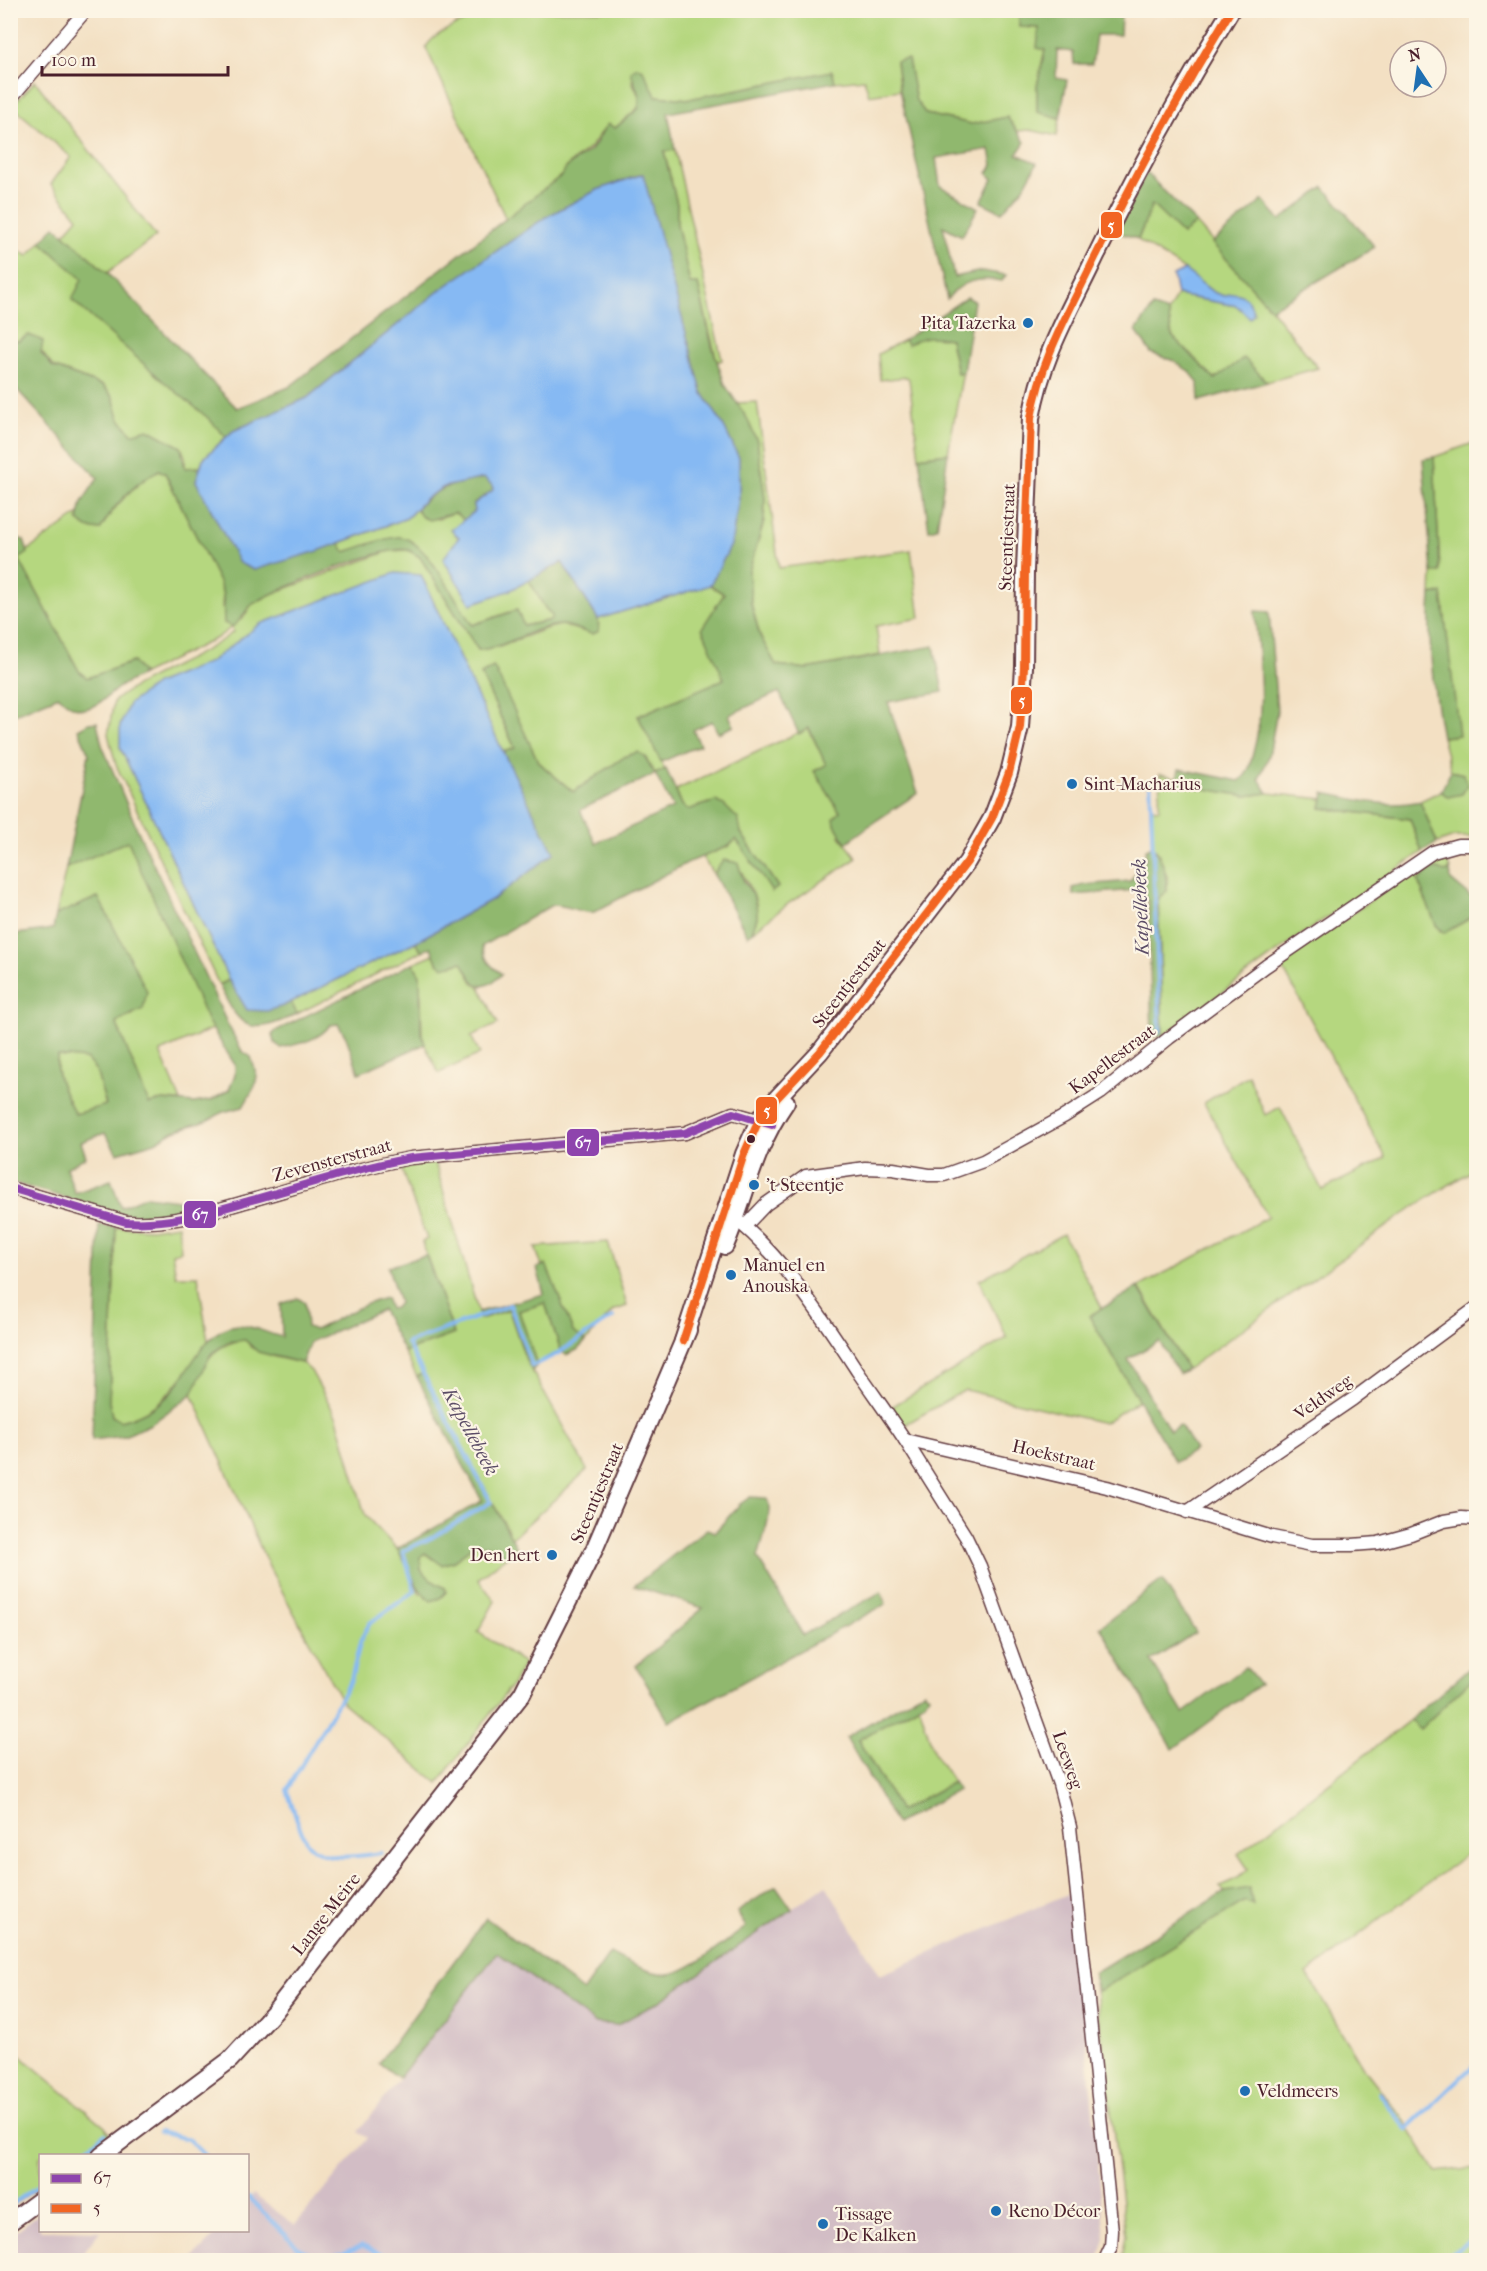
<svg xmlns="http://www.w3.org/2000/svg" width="1487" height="2271" font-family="'IM FELL French Canon',serif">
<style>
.industrial{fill:#d2bdc5}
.green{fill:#b5d77f;stroke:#807b55;stroke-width:1.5}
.forest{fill:#90b86e;stroke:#6d6c4c;stroke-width:1.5;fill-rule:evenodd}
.water{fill:#86b9f3;stroke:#686c8f;stroke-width:1.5}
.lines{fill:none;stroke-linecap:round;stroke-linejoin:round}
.stream{stroke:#86b9f3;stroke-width:4}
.street-casing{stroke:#633c42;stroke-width:15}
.secondary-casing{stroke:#633c42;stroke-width:20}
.street{stroke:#fff;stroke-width:12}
.secondary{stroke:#fff;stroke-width:16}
.bus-1-casing{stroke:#fcf5e5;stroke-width:12}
.bus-2-casing{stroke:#fcf5e5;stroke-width:12}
.bus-1{stroke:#8e44ad;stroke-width:8}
.bus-2{stroke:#f26522;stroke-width:8}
.poi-dot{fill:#1f6fb2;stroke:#fcf5e5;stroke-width:2}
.bus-dot{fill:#4a1f2b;stroke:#fcf5e5;stroke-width:2}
.labels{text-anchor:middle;stroke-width:4.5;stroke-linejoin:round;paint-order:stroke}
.poi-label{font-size:18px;fill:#4a1f2b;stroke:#fcf5e5;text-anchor:start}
.street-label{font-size:18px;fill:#4a1f2b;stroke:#fcf5e5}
.water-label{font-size:20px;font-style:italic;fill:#5c4d67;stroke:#fcf5e5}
.line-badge{stroke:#fcf5e5;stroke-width:2}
.badge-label{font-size:16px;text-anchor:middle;font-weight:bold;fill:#fff}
</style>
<rect width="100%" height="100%" fill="#fcf5e5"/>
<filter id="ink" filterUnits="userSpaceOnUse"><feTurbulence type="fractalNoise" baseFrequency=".0167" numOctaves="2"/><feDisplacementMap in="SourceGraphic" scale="12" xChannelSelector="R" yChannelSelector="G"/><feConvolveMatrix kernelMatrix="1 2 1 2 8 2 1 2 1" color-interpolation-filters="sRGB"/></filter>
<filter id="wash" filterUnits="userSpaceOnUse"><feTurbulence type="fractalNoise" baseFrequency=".008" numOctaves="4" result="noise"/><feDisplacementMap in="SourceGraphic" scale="24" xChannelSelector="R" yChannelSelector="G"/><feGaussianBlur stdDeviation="1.35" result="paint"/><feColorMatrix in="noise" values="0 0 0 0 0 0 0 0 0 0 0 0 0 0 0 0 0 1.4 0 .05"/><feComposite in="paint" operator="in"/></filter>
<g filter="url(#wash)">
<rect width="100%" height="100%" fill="#f3e0c3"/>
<!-- industrial -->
<g class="industrial">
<polygon points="826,1885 880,1975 1072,1892 1105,2238 1100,2256 1096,2260 191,2260 219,2231 248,2230 248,2200 253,2194 295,2225 368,2138 358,2132 497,1953 595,2023 617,2025 660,2001"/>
<polygon points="40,2213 40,2230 100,2231 82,2254 83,2260 11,2260 11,2235"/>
</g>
<!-- green -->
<g class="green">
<path d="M491,11H1019L1020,26L1039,28L1045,50L1037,86V112L1060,118L1057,136L1030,130L1017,131L1007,117L972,124L926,114L916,101L896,62L900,90L869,95L864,79L835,82L832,71L689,99L656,96L652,89L632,81C636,90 643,100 637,109L615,128L599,134C591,155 570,156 562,175L506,219L426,48C432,31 474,18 491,11Z"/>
<polygon points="35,81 156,236 107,273 64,234 78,218 51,184 71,157 12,106"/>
<polygon points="675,150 722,360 717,362 698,284 690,285 677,224 677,204 664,151"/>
<polygon points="1152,204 1182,234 1196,223 1271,309 1318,368 1267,382 1244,359 1215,379 1172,336 1168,312 1177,295 1237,306 1250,317 1254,313 1213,292 1185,270 1138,240"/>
<polygon points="41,242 83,279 226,437 203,459 200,467 185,468 185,457 181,447 148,429 132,434 119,418 113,397 103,386 53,367 29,335 18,341 11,341 10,245 28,256"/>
<polygon points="933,336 950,339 957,373 963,372 948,453 919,457 909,379 907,377 880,380 878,354 904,340 908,344 919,337"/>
<polygon points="757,402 779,568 911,550 920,618 876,626 880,655 807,669 776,665 760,636 751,603 749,571 764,521 765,499 757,441 737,403"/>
<polygon points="1476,442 1476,837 1454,837 1437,843 1420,801 1441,791 1448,797 1463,774 1451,771 1442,737 1458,735 1442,593 1431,595 1432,573 1440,572 1434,457"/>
<path d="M159,470L165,473L219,582L223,595L222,607L242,620L251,605L271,594L389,551L408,550L420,557L478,650L497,647L545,629L561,625L593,634L599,630L598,619L710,585L724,594L722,674L724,680L638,716L665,770L655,774L645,757L626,756L573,792C562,781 549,773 538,761L493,667L481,674L515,749L503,752L421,575L261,624L210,662L156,684L120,747L229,980L219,985L116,765L108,734L114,701C150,672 197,661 233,632L232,627L217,638L143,674L132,662L87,678L79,671L19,559L27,553V551L79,514L78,521L87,528L100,530C114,506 135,483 159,470Z"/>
<polygon points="416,509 422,517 439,519 447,514 455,513 464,520 452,531 511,590 529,580 545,608 552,615 551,620 523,626 516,610 472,625 428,556 399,537 344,552 340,543 407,518"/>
<path d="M808,728L827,765L815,771L840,812V836L857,858L789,903L752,932C756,920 759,907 753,894C750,886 744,881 742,872L718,866L714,875L702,857L729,846L737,839L772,891L778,887L741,833L738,819L708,803L687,810L682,805L676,790Z"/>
<polygon points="1160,774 1178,778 1177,784 1246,796 1268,793 1323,799 1321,808 1410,819 1422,852 1291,942 1163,1036 1158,898 1167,891 1167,877 1159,854 1152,846 1150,808 1159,809"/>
<polygon points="128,840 212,1029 160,1052 181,1101 162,1100 149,1105 116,1022 133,1015 98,897 56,915 66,868"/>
<polygon points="1439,856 1446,856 1450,870 1445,872 1438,869 1418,881 1436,925 1440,931 1444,933 1476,915 1476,1168 1415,1206 1187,1369 1139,1287 1268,1217 1204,1103 1248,1075 1265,1115 1280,1107 1322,1190 1386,1158 1280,963 1428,861"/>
<polygon points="415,942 422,951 297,1014 291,1002"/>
<polygon points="434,954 437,962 452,965 462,962 474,984 480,987 498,1024 471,1036 480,1054 439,1073 422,1039 421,995 413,963"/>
<path d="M58,1056L86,1059L96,1070L106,1105L75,1114C67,1098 52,1073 58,1056Z"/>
<polygon points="435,1162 480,1318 509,1310 526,1360 587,1470 512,1538 423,1373 417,1377 404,1352 454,1334 422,1242 427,1239 400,1166"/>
<path d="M178,1225L181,1251L172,1253L176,1276H198L208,1341C183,1376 165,1411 120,1421L112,1416L109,1402L116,1227L151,1229Z"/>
<polygon points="1063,1234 1102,1308 1090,1316 1139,1400 1104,1423 965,1390 903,1426 891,1407 1007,1338 979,1280"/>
<polygon points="608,1242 627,1306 613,1311 586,1341 573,1332 546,1265 542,1266 535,1247"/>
<polygon points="545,1303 561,1351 546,1358 537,1365 518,1311"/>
<path d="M245,1339L251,1347L275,1357L302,1363L311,1371L337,1418L365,1515L397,1549L406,1561L420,1594L445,1588L434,1582L421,1570L420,1557L425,1553L434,1559L454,1561L475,1544L496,1548L506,1557L478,1579L495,1601L478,1632L524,1663L512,1685L438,1783L343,1703L270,1569L192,1394C203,1363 211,1345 245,1339Z"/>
<polygon points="1475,1676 1476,1847 1307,1974 1362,2066 1402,2117 1436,2172 1476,2167 1476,2260 1122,2260 1126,2235 1094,1973 1225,1893 1220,1886 1238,1878 1248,1869 1238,1854 1410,1720 1421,1728"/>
<polygon points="919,1705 934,1753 953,1782 900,1811 858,1740"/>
<polygon points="11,2048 105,2127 111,2136 83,2155 40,2156 40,2186 11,2207"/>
</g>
<!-- forest -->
<g class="forest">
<polygon points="1019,11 1065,11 1121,15 1120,35 1096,35 1092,64 1074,64 1073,52 1057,50 1056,78 1067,80 1060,118 1037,112 1037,86 1045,50 1037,48 1039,28 1019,27"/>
<path d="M908,59L916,101L926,114L972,124L1007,117L1025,142L1017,154L1037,163L1024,187L1002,212L981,202L993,179L987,173L993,165L990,149L936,158L940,186L978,208L962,236L943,226L954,277L982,271L1006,275L1002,281C978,277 963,280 947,299L900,90L896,61Z"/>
<path d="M637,67L643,70L656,96L689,99L832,71L835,82L668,113L675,150L664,152L677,204V224L690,284H698L712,346L725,385L747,418L757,441L765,499L764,521L749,571L751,603L760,636L776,665L807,669L934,646L943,692L888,702L918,793L877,820L846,843L835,825L834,818L840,812L814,771L826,765L809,728L799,734L779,692L729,715L734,726L718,733L712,721L693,730L700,745L661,762L638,716L724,679L702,628L724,594L710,585L731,545L739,498V458L722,423L702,392L642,174L597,190L546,217L440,290L307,398L233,431L226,437L208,418L163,381L72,300L82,279L41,242L55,226L107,273L237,408L289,387L562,175C568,160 586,158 595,145C600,136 600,133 608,124L615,128L638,109C643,97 633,83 631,71Z"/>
<polygon points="1146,173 1196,223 1182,234 1152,205 1138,239 1117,232"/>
<polygon points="1324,187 1375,247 1271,309 1212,243 1263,200 1280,220"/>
<path d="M967,297L974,301L963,372L957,373L950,339C933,336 923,335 908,345L904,340Z"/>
<polygon points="1153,307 1168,312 1172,336 1215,379 1244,358 1267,382 1199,401 1198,382 1190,372 1174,361 1151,353 1136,331"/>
<path d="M29,335L43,341L41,353L53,367L103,386L113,397L119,418L132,434L148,429L181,447L185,468L200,467L196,481L239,563L254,570L340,543L345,552C358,548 386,537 399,537C425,537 458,604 472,625L517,610L524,626L551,620L552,615L545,608L529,580L562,562L598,619L599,631L593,634C582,632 572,625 561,625C534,626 507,648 478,650L420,557C416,555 411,551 408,550C386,545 273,590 253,604C244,610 245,618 232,627L224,623L223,595L219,582L165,473L159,470C135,483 113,506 100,530L87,528L78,521L82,502L98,478L11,383V341H18Z"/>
<polygon points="948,453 937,528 929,530 919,457"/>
<polygon points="1434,457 1440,572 1432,573 1423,459"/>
<path d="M484,478L492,485L493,490L474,503L475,511L464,520L455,513L429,520L422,517L416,509C438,485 454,485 484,478Z"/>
<path d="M14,537L24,540L28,553L19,559L79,671L87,678L133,662L143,674C135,679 126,682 118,688C96,705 84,721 59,696L12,715L11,722L10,538Z"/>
<path d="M1442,593L1459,735L1442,737C1433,690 1427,642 1431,595Z"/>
<path d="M1255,611L1269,612L1277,711L1269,756L1259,779L1268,793L1246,796L1176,784L1179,769L1239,781C1249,774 1250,765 1253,753C1267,704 1258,661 1255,611Z"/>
<path d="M494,667L538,761C549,773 562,781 573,792L626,756L638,752L645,757L655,774L666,769L682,805L687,810L716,801L724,805L738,819L741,833L778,887L772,892L736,839L729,846L687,863L594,912C579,914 567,904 552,905L482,946C485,960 490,966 502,974C479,996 475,985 462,962L443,967L437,962L431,947L422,951L415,942L493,899L553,853L503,752L515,748L481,674ZM655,774L673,808L596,843L580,810Z"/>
<path d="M97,722L102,745L138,831L227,1023L242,1051L251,1057L257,1076L255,1086L243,1107L223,1112L209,1120L174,1131L155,1142L117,1153L105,1133L81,1142L86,1157L66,1168L75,1193L111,1180L121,1207L146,1196L178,1200L180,1207L177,1215L146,1216L118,1213L11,1182L10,935L53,929L56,915L98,897L147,991L143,1009L116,1022L149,1104L162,1100L194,1103L212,1100L229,1090L235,1074V1065L208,1022L128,841L66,868L89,754L78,729L89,723ZM58,1056L86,1059L96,1070L106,1105L75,1114C67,1098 52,1073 58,1056Z"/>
<polygon points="1451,771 1463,774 1468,785 1462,794 1448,797 1441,791"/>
<path d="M1324,793C1356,799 1387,809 1420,801L1437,843L1422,852L1410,819L1321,808Z"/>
<path d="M1152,846C1163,859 1167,875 1167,891L1158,898L1163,1036H1152L1148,902L1136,890L1074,895L1073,888L1084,885L1130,881L1146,859L1145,850Z"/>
<polygon points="724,860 738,863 744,882 753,894 757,910 757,918 752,932 748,936 714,875 718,866"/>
<polygon points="1438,869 1445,872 1450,870 1451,880 1476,901 1476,915 1444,933 1436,925 1418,881 1430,870"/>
<path d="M413,963L420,975L421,1031L425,1044L359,1073L346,1037L338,1024L330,1025C320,1040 298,1044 281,1048L274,1042L272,1035L277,1030Z"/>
<path d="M229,980L248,1010L283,1006L291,1002L297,1014C250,1036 241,1031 219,985Z"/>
<path d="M99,1225L116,1227L109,1402L112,1416L120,1421C137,1417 155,1408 168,1396C188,1376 205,1326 238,1325C252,1325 268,1334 282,1337L281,1304L298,1298L305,1303L307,1327L315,1330C339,1319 360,1304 386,1298L390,1309L395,1308L399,1303L388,1267L426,1255L454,1334L404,1352L382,1310L310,1342L302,1363L258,1352L245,1340L228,1342L211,1354L192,1394L151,1424L124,1436L92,1440Z"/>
<polygon points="546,1264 573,1332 586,1341 577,1350 566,1355 561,1351 545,1303 519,1311 537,1365 532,1371 526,1360 509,1310 480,1319 478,1312 544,1294 537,1268"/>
<polygon points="1138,1287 1187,1369 1179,1374 1159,1341 1128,1359 1170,1431 1180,1425 1195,1450 1175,1462 1089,1316"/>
<path d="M423,1373L518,1550L506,1557L496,1548L475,1544L454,1561L442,1565L425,1553L420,1557L421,1570L434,1582L445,1588L446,1592L440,1598L431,1601C414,1589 409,1566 397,1549L482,1501L417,1377Z"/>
<path d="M750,1497L766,1498C775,1510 761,1543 758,1558L803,1635L881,1592L886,1604L669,1722L636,1666L703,1608L634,1586L707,1529L715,1532L740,1504Z"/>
<polygon points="1162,1580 1196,1632 1151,1661 1183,1713 1246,1667 1260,1684 1173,1749 1100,1627"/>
<polygon points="1473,1665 1476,1669 1476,1675 1420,1729 1410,1720"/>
<polygon points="924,1691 929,1695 925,1702 858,1740 900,1811 953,1782 958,1790 896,1824 846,1737"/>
<path d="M776,1886L792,1909L660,2001L617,2025L595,2023L497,1953L399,2078L379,2063L486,1918L583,1991L610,1953C627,1962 647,1973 667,1974C687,1975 729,1939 746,1927L737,1912Z"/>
<polygon points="1249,1888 1253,1905 1245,1901 1097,1992 1094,1973 1225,1892"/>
</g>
<!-- water -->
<g class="water">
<polygon points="643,174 702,392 722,423 739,458 739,498 731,545 710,585 598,619 562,562 511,590 471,604 443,559 459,537 451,530 475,511 474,504 493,490 492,485 484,478 444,487 426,498 407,518 318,551 254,570 239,563 196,481 203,459 233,431 307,398 440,290 546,217 597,190"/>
<path d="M1185,270L1213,292L1224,296C1240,288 1249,298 1254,313L1250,318L1237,306L1177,295L1173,276Z"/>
<polygon points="395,573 421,575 503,752 554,853 493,899 415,942 283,1006 267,1011 247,1010 229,980 120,747 120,726 129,704 156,684 210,662 260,624"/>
</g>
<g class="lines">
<!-- stream -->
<g class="stream">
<polyline points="1150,781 1160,1031"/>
<path d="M381,1853C358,1856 325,1863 308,1844C301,1835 291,1802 287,1790L351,1680L361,1639L370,1623L415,1591L403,1551L431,1538L491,1502L407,1343L510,1305L532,1366L557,1354L613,1317"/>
<polyline points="1379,2092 1406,2130 1476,2063"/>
<polyline points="159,2132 188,2139 205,2156"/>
<polyline points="77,2156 105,2134"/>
<polyline points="248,2197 298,2247 321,2260"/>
<polyline points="10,2206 40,2184"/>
<polyline points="324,2260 362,2246 396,2260"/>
<polyline points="1441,2260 1475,2238"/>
</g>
</g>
</g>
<g filter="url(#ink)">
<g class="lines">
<!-- street casing -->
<g class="street-casing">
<g id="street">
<polyline points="10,99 86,10"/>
<path d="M10,1188L126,1222C170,1225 210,1212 252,1200C305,1185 357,1168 411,1158L685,1133L733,1113L765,1122"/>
<path d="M730,1215C780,1252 824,1320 858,1372C873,1394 890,1417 905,1440L1107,1487L1272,1537L1312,1545H1352L1378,1543L1411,1534L1444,1521L1462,1518L1476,1519"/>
<polyline points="745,1226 766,1204 806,1176 865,1168 893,1169 929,1175 944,1175 983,1161 1065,1116 1101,1093 1169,1038 1266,966 1433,852 1458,845 1476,845"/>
<polyline points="905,1440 966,1537 980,1566 1059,1784 1070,1827 1112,2231 1111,2247 1105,2260"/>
<polyline points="1187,1512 1353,1399 1476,1308"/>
</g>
</g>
<!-- secondary casing -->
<g class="secondary-casing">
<g id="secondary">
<path d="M725,1246C746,1196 754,1148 786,1102"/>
<path d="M683,1341L744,1154L759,1120L777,1098L820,1052L967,862L992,818L1009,773L1020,727L1024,667L1025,571L1031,418C1041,361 1064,321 1089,270C1132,181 1179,95 1231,10"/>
<polyline points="101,2156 230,2060 275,2011 522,1694 594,1550 688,1330"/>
<polyline points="10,2222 40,2200"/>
</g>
</g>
<!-- street -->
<use href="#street" class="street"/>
<!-- secondary -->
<use href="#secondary" class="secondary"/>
<!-- bus-1 casing -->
<g class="bus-1-casing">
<path id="bus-1" d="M10,1188L126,1222C170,1225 210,1212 252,1200C305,1185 357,1168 411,1158L685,1133L733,1113L772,1125"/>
</g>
<!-- bus-2 casing -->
<g class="bus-2-casing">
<path id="bus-2" d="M683,1341L744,1154L759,1120L777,1098L820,1052L967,862L992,818L1009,773L1020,727L1024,667L1025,571L1031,418C1041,361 1064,321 1089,270C1132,181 1179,95 1231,10"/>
</g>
<!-- bus-1 -->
<use href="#bus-1" class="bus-1"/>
<!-- bus-2 -->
<use href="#bus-2" class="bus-2"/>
</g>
</g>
<!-- markers -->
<g class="poi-dot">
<circle cx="1028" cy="323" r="6"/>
<circle cx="1072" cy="784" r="6"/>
<circle cx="754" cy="1185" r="6"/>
<circle cx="731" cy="1275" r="6"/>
<circle cx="552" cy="1555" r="6"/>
<circle cx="1245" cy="2091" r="6"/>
<circle cx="996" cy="2211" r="6"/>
<circle cx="823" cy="2224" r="6"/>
</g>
<circle class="bus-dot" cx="751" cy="1139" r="5"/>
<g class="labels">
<!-- poi labels -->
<g class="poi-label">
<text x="1016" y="329" text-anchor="end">Pita Tazerka</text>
<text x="1084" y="790">Sint-Macharius</text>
<text x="766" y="1191">'t Steentje</text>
<text x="743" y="1271">Manuel en<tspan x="743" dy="21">Anouska</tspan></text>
<text x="540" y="1561" text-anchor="end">Den hert</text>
<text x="1257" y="2097">Veldmeers</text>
<text x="1008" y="2217">Reno Décor</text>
<text x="835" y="2220">Tissage<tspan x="835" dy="21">De Kalken</tspan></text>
</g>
<!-- street labels -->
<g class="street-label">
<text transform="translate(1007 537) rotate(-88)" y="6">Steentjestraat</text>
<text transform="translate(849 983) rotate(-52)" y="6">Steentjestraat</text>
<text transform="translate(1112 1059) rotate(-37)" y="6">Kapellestraat</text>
<text transform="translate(332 1160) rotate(-15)" y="6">Zevensterstraat</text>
<text transform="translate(1323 1397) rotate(-35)" y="6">Veldweg</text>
<text transform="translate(1054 1455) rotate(13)" y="6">Hoekstraat</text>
<text transform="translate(597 1493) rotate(-67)" y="6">Steentjestraat</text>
<text transform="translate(1068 1760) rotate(71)" y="6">Leeweg</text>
<text transform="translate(326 1914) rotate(-52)" y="6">Lange Meire</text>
</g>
<!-- water labels -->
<g class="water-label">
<text transform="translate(1140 907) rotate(-92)" y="7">Kapellebeek</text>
<text transform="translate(471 1431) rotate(62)" y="7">Kapellebeek</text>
</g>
</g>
<g class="line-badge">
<rect x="1100" y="211" width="23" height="28" rx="6" fill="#f26522"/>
<rect x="1010" y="686" width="23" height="29" rx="6" fill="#f26522"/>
<rect x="755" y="1096" width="23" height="29" rx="6" fill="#f26522"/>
<rect x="566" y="1128" width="34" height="29" rx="6" fill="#8e44ad"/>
<rect x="183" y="1200" width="34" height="29" rx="6" fill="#8e44ad"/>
</g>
<g class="badge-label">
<text x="1111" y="231">5</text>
<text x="1022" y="706">5</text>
<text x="767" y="1116">5</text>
<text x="583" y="1148">67</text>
<text x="200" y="1220">67</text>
</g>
<!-- margin -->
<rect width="1487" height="2271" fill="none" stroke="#fcf5e5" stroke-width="36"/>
<!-- legend -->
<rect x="39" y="2154" width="210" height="78" fill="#fcf5e5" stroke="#b59f9b" stroke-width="1.5"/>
<rect x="51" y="2174" width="30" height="9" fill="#8e44ad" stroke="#b59f9b" stroke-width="1.5"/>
<text x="93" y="2184" font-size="18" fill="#4a1f2b">67</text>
<rect x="51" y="2204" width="30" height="9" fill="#f26522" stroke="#b59f9b" stroke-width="1.5"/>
<text x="93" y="2214" font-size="18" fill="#4a1f2b">5</text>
<!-- north arrow -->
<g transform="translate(1418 69) rotate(347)"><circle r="28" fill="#fcf5e5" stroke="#b59f9b" stroke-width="1.5"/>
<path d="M0-4.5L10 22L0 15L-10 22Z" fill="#1f6fb2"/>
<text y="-9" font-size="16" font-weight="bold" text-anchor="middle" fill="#4a1f2b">N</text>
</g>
<!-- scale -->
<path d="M42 66v9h186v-9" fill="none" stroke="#4a1f2b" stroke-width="3"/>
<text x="51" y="66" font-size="18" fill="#4a1f2b" stroke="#fcf5e5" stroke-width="4.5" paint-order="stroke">100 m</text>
</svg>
